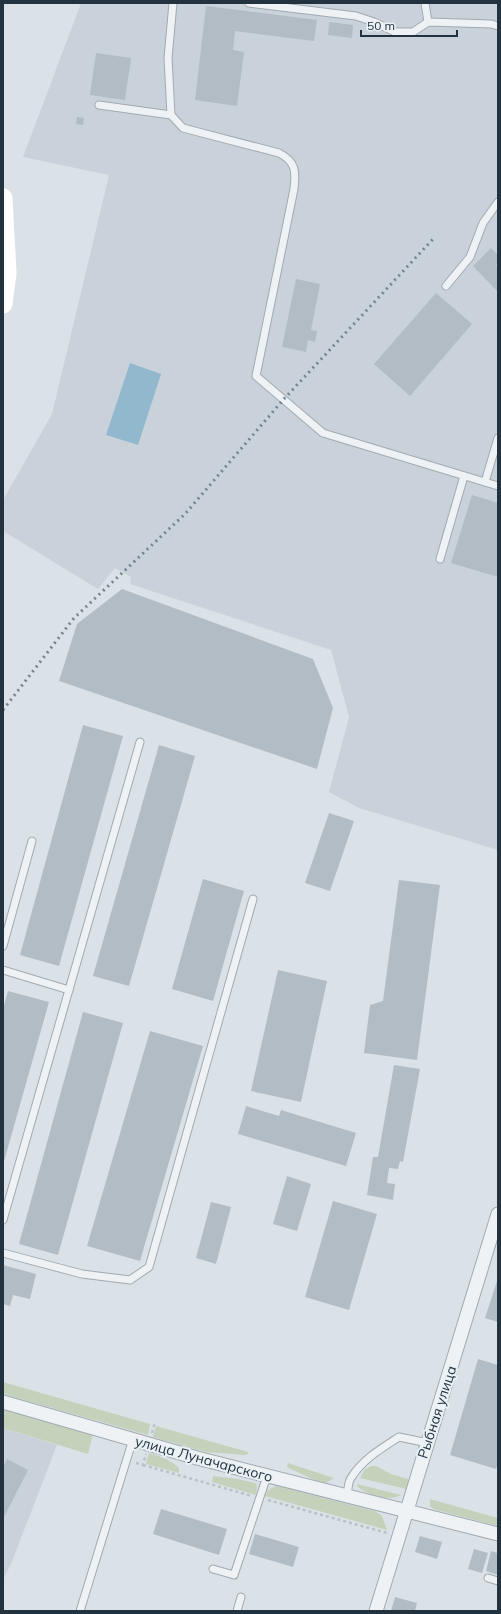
<svg xmlns="http://www.w3.org/2000/svg" width="501" height="1614" font-family="Mulish,sans-serif">
<style>
.built{fill:#c9d2da}
.green{fill:#c5d2bb}
.water{fill:#91b8cc}
.building{fill:#b2bcc5}
.lines{fill:none;stroke-linecap:round;stroke-linejoin:round}
.lane-casing{stroke:#a0aab1;stroke-width:9}
.street-casing{stroke:#a0aab1;stroke-width:15}
.path{stroke:#b9c0c6;stroke-width:2.5;stroke-dasharray:3 3;stroke-linecap:butt}
.lane{stroke:#eef2f5;stroke-width:7}
.street{stroke:#eef2f5;stroke-width:13}
.secondary{stroke:#fff;stroke-width:19}
.rail{stroke:#738492;stroke-width:3;stroke-dasharray:2 4;stroke-linecap:butt}
.labels{text-anchor:middle;stroke-width:4;stroke-linejoin:round;paint-order:stroke}
.street-label{font-size:14px;fill:#23323f;stroke:#eaf1f5}
</style>
<rect width="100%" height="100%" fill="#dbe2e7"/>
<!-- built -->
<g class="built">
<polygon points="81,3 498,3 498,850 359,808 329,792 349,717 331,650 130,584 131,577 115,568 98,589 3,531 3,500 52,414 109,175 23,157"/>
<polygon points="3,1428 57,1445 11,1564 3,1580"/>
</g>
<!-- green -->
<g class="green">
<polygon points="3,1382 150,1424 148,1435 3,1394"/>
<polygon points="3,1409 93,1434 88,1454 3,1428"/>
<polygon points="156,1426 248,1452 248,1454 245,1455 206,1452 153,1437"/>
<path d="M149,1453C160,1456 171,1460 179,1468V1473L146,1464Z"/>
<polygon points="288,1463 334,1478 326,1483 316,1481 287,1467"/>
<polygon points="372,1466 376,1466 391,1474 408,1479 409,1481 406,1489 360,1478 365,1469"/>
<polygon points="213,1476 238,1479 255,1483 257,1485 256,1495 212,1482"/>
<path d="M357,1484L401,1495C391,1502 366,1495 358,1487Z"/>
<polygon points="276,1486 375,1511 382,1516 387,1530 265,1496 268,1490"/>
<polygon points="430,1499 498,1518 498,1526 433,1509 430,1506"/>
</g>
<!-- water -->
<polygon class="water" points="130,363 161,374 138,445 106,435"/>
<!-- building -->
<g class="building">
<polygon points="206,6 317,20 314,41 235,31 233,50 244,52 237,106 195,100"/>
<polygon points="329,22 353,25 352,38 328,35"/>
<polygon points="96,53 131,58 125,100 90,95"/>
<polygon points="77,117 84,118 83,125 76,124"/>
<polygon points="491,248 498,255 498,263 496,265 498,267 498,292 473,266"/>
<polygon points="296,279 320,284 311,330 317,331 315,342 308,340 306,352 282,347"/>
<polygon points="436,293 472,324 410,396 374,364"/>
<polygon points="472,495 498,503 498,577 451,563"/>
<polygon points="122,589 313,659 333,708 317,769 59,681 77,624"/>
<polygon points="83,725 123,736 59,966 20,955"/>
<polygon points="159,745 195,756 129,986 93,976"/>
<polygon points="329,813 354,821 330,891 305,883"/>
<polygon points="203,879 244,891 213,1001 172,989"/>
<polygon points="399,880 440,885 417,1060 364,1053 370,1005 383,1001"/>
<polygon points="278,970 327,981 301,1102 251,1091"/>
<polygon points="8,991 49,1002 3,1165 3,1009"/>
<polygon points="83,1012 123,1023 58,1255 19,1244"/>
<polygon points="150,1031 203,1046 140,1261 87,1246"/>
<polygon points="394,1065 420,1069 403,1162 400,1161 398,1169 389,1168 387,1183 395,1184 393,1200 367,1195 373,1157 378,1157"/>
<polygon points="246,1106 279,1116 281,1110 356,1133 346,1166 238,1134"/>
<polygon points="287,1176 311,1184 297,1231 273,1224"/>
<polygon points="333,1201 377,1214 349,1310 305,1297"/>
<polygon points="211,1202 231,1207 216,1264 196,1258"/>
<polygon points="3,1265 36,1274 30,1299 13,1295 10,1306 3,1304"/>
<polygon points="498,1278 498,1322 485,1318"/>
<polygon points="478,1359 498,1365 498,1463 496,1469 450,1455"/>
<polygon points="7,1459 28,1470 3,1519 3,1467"/>
<polygon points="161,1509 227,1529 219,1555 153,1534"/>
<polygon points="255,1534 299,1547 293,1567 249,1554"/>
<polygon points="420,1536 442,1542 437,1559 415,1552"/>
<polygon points="474,1549 488,1553 482,1573 468,1569"/>
<polygon points="491,1551 498,1553 498,1575 486,1571"/>
<polygon points="395,1597 417,1603 415,1611 391,1611"/>
</g>
<g class="lines">
<!-- lane casing -->
<g class="lane-casing">
<g id="lane">
<path d="M173,3L168,58L171,115L183,128L279,153C296,162 296,171 294,189L256,376L323,433L498,486"/>
<polyline points="249,3 356,16 374,22 395,32 413,32 428,22 491,24 498,26"/>
<polyline points="425,3 428,22"/>
<polyline points="99,105 171,115"/>
<polyline points="446,286 470,257 483,223 498,202"/>
<polyline points="485,482 498,438"/>
<polyline points="440,559 464,476"/>
<polyline points="3,946 32,841"/>
<polyline points="3,970 69,990"/>
<polyline points="3,1220 140,742"/>
<polyline points="3,1253 82,1274 130,1280 149,1267 253,899"/>
<path d="M347,1496C348,1490 348,1482 351,1478C363,1459 382,1448 399,1437L428,1443"/>
<polyline points="213,1569 234,1575 267,1476"/>
<polyline points="488,1578 498,1581"/>
<polyline points="80,1611 133,1439"/>
<polyline points="237,1611 241,1597"/>
</g>
</g>
<!-- street casing -->
<g class="street-casing">
<g id="street">
<polyline points="3,1402 197,1458 498,1534"/>
<polyline points="376,1611 498,1214"/>
</g>
</g>
<!-- path -->
<g class="path">
<polyline points="152,1433 155,1422"/>
<polyline points="136,1463 143,1465 146,1454"/>
<polyline points="143,1465 252,1496"/>
<polyline points="268,1500 387,1533"/>
</g>
<!-- lane -->
<use href="#lane" class="lane"/>
<!-- street -->
<use href="#street" class="street"/>
<!-- secondary -->
<polyline class="secondary" points="3,198 7,273 3,304"/>
<!-- rail -->
<polyline class="rail" points="3,710 74,618 185,514 283,400 434,238"/>
</g>
<g class="labels">
<!-- street labels -->
<g class="street-label">
<text transform="translate(437 1412) rotate(-72)" y="5">Рыбная улица</text>
<text transform="translate(204 1459) rotate(15)" y="5">улица Луначарского</text>
</g>
</g>
<!-- border -->
<rect width="501" height="1614" fill="none" stroke="#23323f" stroke-width="8"/>
<!-- scale -->
<path d="M361 30v6h96v-6" fill="none" stroke="#23323f" stroke-width="2"/>
<text x="367" y="30" font-size="12" fill="#23323f" stroke="#eaf1f5" stroke-width="3" paint-order="stroke">50 m</text>
</svg>
